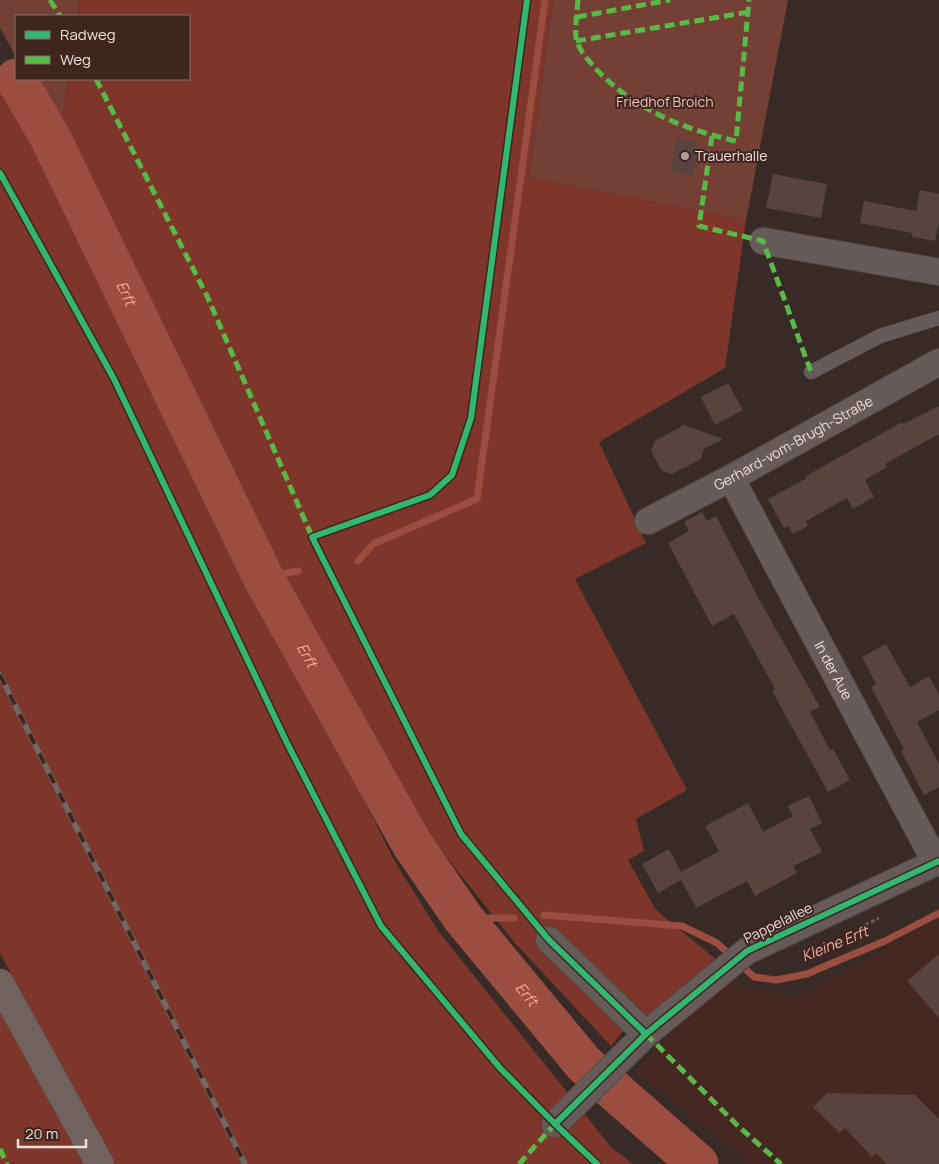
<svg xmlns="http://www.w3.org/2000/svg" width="939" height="1164" font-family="Manrope,sans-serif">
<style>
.built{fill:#462823}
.green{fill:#744036}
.forest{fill:#7f362a}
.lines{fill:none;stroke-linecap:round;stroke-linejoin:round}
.stream{stroke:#9b4d3f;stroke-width:7}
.river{stroke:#9b4d3f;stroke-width:41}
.building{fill:#59433f}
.service-casing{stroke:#544845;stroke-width:15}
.minor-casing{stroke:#544845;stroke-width:28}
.primary-casing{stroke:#544845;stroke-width:29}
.path{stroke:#695e5c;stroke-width:3;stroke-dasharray:4 2.5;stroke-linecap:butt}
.service{stroke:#665b59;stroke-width:14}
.minor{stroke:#665b59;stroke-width:26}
.primary{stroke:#72625f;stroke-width:28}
.rail-casing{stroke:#716765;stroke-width:5.5}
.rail{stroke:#3e2520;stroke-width:4;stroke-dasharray:11;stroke-linecap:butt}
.quiet{stroke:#58b947;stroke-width:5;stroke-dasharray:10 5;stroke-linecap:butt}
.cycleway-casing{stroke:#3e2520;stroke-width:9}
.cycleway{stroke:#33b770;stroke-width:6}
.poi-dot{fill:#af9f9b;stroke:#3e2520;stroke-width:2}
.labels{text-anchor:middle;stroke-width:4;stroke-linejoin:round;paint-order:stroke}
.park-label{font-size:14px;fill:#f4c3b9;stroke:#3e2520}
.poi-label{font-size:14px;fill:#efdeda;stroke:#3e2520;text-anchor:start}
.street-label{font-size:14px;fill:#efdeda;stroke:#3e2520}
.water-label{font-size:15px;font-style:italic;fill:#f6aea0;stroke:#3e2520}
</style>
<rect width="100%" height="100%" fill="#372a27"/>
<!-- built -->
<polygon class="built" points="939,918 939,1164 752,1164 635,1071 724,977 748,989 799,997"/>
<!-- green -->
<g class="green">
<polygon points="0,0 79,0 78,16 16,16 16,57 0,28"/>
<polygon points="553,0 788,0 746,220 529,178"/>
<polygon points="29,79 68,79 60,134"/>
</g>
<!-- forest -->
<g class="forest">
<polygon points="79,0 553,0 529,178 746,220 725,368 599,442 646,543 575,579 687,790 636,819 644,851 628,860 656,910 718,961 654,1013 633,1019 611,1046 515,943 428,834 261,558 200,431 172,364 60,134 68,79 189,79 189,16 78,16"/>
<polygon points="0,74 37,138 395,862 439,932 611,1147 633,1164 115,1164 0,953"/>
<polygon points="0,1004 92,1164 0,1164"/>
</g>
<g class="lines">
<!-- stream -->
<g class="stream">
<polyline points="358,561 373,544 477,499 545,0"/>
<polyline points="263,577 298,571"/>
<polyline points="544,915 682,926 717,943 754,977 776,980 807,974 823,967 885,941 939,913"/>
<polyline points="463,918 514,918"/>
</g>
<!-- river -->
<path class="river" id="s1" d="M16,79L50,137L263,577L412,844L463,918L584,1064L698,1164"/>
</g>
<!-- building -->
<g class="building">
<polygon points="676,138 693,141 699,149 693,176 671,171"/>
<polygon points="773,174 827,184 821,218 766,208"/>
<polygon points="920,190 939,194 939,222 935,241 912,237 912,233 860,223 864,201 916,211"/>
<polygon points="728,383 743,410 715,425 701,397"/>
<polygon points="939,406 939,434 885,464 887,467 865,480 874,497 853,509 847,498 806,521 808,526 793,534 788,526 784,528 768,499 807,478 806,476 902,422 903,424"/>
<polygon points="684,425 723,439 704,449 701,459 672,474 662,471 651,451 655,441"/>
<polygon points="702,512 707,521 716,516 760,601 820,707 810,712 830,750 833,749 850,780 828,792 772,691 775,689 734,614 712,626 668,543 689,531 684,522"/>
<polygon points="886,644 910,687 929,676 939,694 939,710 917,722 939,764 939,787 924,795 901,751 904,749 871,687 876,684 862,657"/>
<polygon points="809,796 822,823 810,829 822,852 793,866 797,873 755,896 747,881 696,908 681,880 658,893 642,864 669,849 681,872 719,851 705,826 748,803 763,832 793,816 788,806"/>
<polygon points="939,954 939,1018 907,981"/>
<polygon points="827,1093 915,1095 939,1119 939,1164 887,1164 876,1153 872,1157 845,1128 840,1133 813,1107"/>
</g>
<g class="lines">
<!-- service casing -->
<g class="service-casing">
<polyline id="service" points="811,372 880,336 939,318"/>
</g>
<!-- minor casing -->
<g class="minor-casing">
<g id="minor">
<polyline points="763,241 939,272"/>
<path id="s2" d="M731,478L936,863"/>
<path id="s3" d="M648,521L731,478L939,362"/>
<polyline points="549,940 646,1034"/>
<polyline points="555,1124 646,1034 747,951 939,861"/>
</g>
</g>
<!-- primary casing -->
<g class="primary-casing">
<polyline id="primary" points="0,983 100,1164"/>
</g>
<!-- path -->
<polyline class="path" points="865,925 879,918"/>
<!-- service -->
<use href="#service" class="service"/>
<!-- minor -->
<use href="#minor" class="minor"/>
<!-- primary -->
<use href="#primary" class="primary"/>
<!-- rail casing -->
<g class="rail-casing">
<polyline id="rail" points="0,675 245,1164"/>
</g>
<!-- rail -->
<use href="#rail" class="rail"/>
<!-- quiet -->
<g class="quiet">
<polyline points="50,0 60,16"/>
<path d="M578,0C577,11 574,33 577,42C581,53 590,62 597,70C634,109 685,130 736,141L749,0"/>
<polyline points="577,17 670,0"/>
<polyline points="576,41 749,12"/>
<polyline points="96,79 207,296 313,539"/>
<polyline points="712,136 699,226 763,241 811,372"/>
<polyline points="646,1034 738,1126 781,1164"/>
<polyline points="0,1149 7,1164"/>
<polyline points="519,1164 555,1124"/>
</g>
<!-- cycleway casing -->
<g class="cycleway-casing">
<g id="cycleway">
<polyline points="527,0 471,418 452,475 430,495 312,537 461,834 549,940 646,1034"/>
<polyline points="0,173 114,379 287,743 381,926 500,1068 555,1124 597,1164"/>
<polyline points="555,1124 646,1034 747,951 939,861"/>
</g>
</g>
<!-- cycleway -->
<use href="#cycleway" class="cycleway"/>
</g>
<!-- markers -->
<circle class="poi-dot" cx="685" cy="156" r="5"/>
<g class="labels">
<!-- park labels -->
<g class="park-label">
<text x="665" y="107">Friedhof Broich</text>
</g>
<!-- poi labels -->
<g class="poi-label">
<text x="695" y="161">Trauerhalle</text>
</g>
<!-- street labels -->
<g class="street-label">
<text dy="5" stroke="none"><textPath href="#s3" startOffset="165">Gerhard-vom-Brugh-Straße</textPath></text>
<text dy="5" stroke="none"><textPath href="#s2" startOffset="218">In der Aue</textPath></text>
<text transform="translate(778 923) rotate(-26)" y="5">Pappelallee</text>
</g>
<!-- water labels -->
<g class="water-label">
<text dy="5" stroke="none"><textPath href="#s1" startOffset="241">Erft</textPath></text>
<text dy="5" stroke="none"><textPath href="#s1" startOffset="646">Erft</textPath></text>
<text transform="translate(835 944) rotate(-22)" y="5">Kleine Erft</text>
<text dy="5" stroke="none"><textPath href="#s1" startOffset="1051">Erft</textPath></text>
</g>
</g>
<!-- legend -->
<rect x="15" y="15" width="175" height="65" fill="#3e2520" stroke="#856f6a"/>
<rect x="25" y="31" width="25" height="8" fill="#33b770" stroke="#856f6a"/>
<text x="60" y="40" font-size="15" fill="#efdeda">Radweg</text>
<rect x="25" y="56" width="25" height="8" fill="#58b947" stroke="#856f6a"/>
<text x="60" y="65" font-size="15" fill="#efdeda">Weg</text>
<!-- scale -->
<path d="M18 1139v8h68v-8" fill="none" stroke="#efdeda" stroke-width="2.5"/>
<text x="25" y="1139" font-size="15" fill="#efdeda" stroke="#3e2520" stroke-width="4" paint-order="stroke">20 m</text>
</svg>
